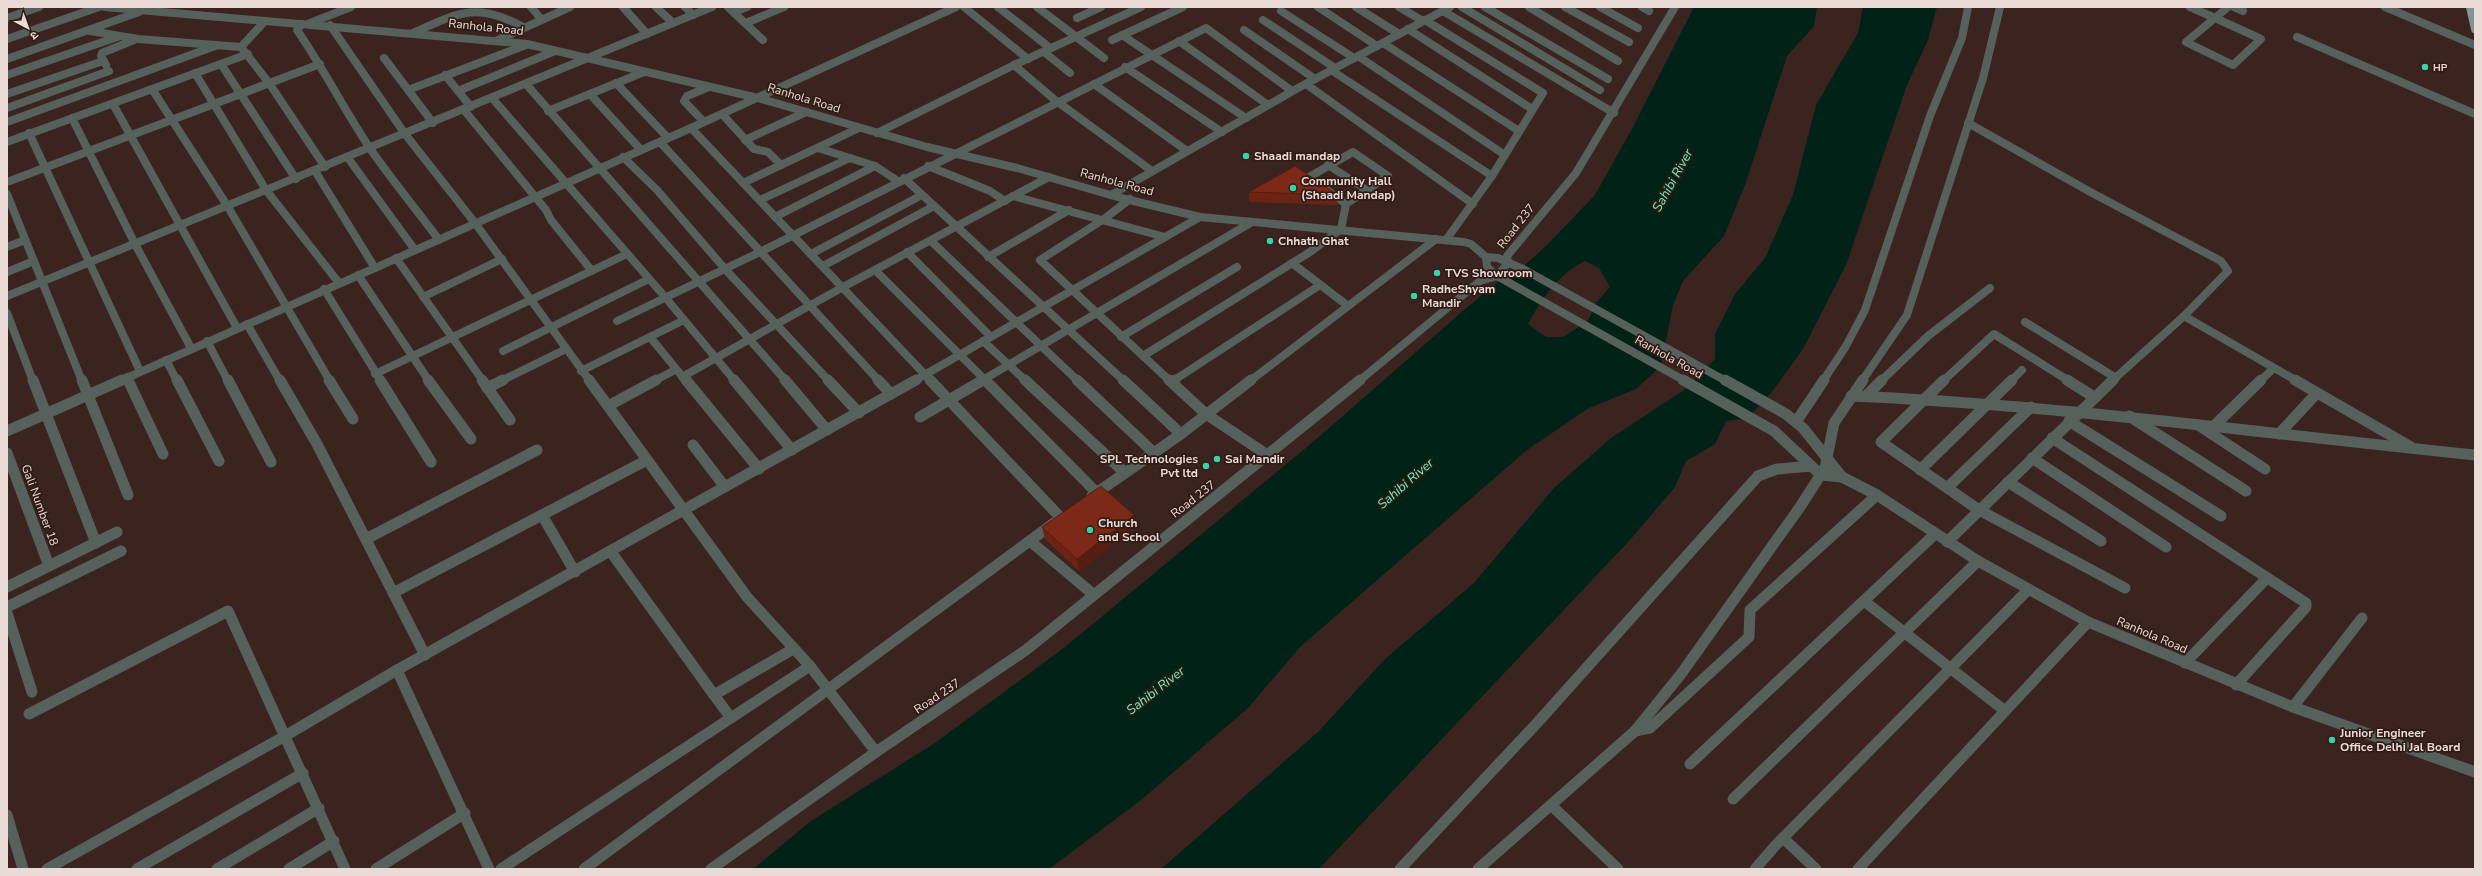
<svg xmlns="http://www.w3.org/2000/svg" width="2482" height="876" font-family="'Nunito Sans','Noto Sans Devanagari',sans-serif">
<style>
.water{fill:#002217;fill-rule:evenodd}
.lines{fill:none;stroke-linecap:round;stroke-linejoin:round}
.minor-far1{stroke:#56615c;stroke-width:8}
.minor{stroke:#56615c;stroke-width:11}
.major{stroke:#7f978d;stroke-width:8}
.wall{fill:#6b2414}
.shaded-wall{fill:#571d10}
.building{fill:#7c2a17;stroke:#571d10}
.poi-dot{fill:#38d4a6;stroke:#311b15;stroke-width:1.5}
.labels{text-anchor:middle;stroke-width:3.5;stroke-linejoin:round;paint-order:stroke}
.far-poi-label{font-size:10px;font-weight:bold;fill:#ebdbd7;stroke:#311b15;text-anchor:start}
.street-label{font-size:12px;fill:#ebdbd7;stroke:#311b15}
.poi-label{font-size:12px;font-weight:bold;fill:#ebdbd7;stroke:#311b15;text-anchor:start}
.water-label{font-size:13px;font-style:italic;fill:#60fac7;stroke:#311b15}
</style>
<rect width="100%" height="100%" fill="#3b241f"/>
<!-- water -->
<g class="water">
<path d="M1694,7H1817L1814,26L1787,56L1745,185L1724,236L1683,281L1673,305L1661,366L1636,389L1589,408L1527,450L1300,647L1248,708L1141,800L1049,869H753L811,821L935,743L1065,647L1313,442L1463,311L1500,280L1524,266L1549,243L1595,195L1633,127ZM1585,261L1599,268L1610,287L1596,303L1588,321L1563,337H1546L1528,324C1543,297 1557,275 1585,261Z"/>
<polygon points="1863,7 1937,7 1928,40 1907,85 1846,265 1803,349 1771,393 1748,418 1726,421 1715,444 1686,461 1675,487 1629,541 1319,869 1161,869 1318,732 1384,660 1474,583 1554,488 1611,438 1687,388 1715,359 1715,334 1735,294 1765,258 1793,195 1816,105 1858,33"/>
</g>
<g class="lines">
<!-- minor-far1 -->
<g class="minor-far1">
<polyline points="105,7 527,44 758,98 927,147 1017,168 1121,198 1200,217 1464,242 1471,244 1486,257"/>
<polyline points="531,7 541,19"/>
<polyline points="623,7 647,34"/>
<polyline points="656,7 673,23"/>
<polyline points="685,7 693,15"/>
<polyline points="728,7 763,40"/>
<polyline points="964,7 1028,59"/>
<polyline points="998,7 1050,48"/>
<polyline points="1037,7 1104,58"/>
<polyline points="1318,7 1377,46"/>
<polyline points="1356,7 1399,34"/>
<polyline points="1399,7 1423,21"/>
<polyline points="1462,7 1600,90"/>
<polyline points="1485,7 1608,79"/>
<polyline points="1529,7 1618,61"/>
<polyline points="1565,7 1629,42"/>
<polyline points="1600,7 1638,28"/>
<polyline points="1642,7 1649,11"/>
<polyline points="2190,7 2215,18"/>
<polyline points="2234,7 2243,11"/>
<polyline points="2385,7 2475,45"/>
<polyline points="1281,11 1354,58"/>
<polyline points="1443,11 1614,113"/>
<polyline points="734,12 747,7"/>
<polyline points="7,18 39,7"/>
<polyline points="1077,18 1101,7"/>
<polygon points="2215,18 2259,38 2261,39 2233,65 2186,42"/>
<polyline points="2215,18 2228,7"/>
<polyline points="1263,20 1335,68"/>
<polyline points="1425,20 1543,93 1492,176 1446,240"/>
<polyline points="265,21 241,47 269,83 325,167"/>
<polyline points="310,23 351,7"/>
<polyline points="746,23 784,7"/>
<path d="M302,24L297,30C323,68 344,109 369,147C391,179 416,209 439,240"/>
<polyline points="330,25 405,134 475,223 590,381"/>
<polyline points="1408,29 1532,109"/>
<polyline points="1244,30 1315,79"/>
<polyline points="90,31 138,39 241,47"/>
<path d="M415,32C459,12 478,2 523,27"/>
<polyline points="1122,35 1246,118"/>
<polyline points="2297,37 2475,114"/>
<polyline points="7,39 99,7"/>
<polyline points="498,40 570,7"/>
<polyline points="1112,40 1183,7"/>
<polyline points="1179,41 1268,105"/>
<polyline points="1383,43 1519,131"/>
<polyline points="1044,52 1070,73"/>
<polyline points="1358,56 1505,155"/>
<polyline points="384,58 433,123"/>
<polyline points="7,59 139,12"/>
<polyline points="221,64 296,179"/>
<polyline points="106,65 101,56 102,53 134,40"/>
<polyline points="1014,65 1055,100 1152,171"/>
<polyline points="1125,67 1222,132"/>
<polyline points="1331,70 1492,176"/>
<polyline points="195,73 266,190 339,283"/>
<polyline points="7,75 117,37"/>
<polyline points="445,75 471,107"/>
<polyline points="616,83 668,138"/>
<polyline points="526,84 786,381"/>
<polyline points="1094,84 1187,151"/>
<polyline points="1306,84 1473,204"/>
<polyline points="152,89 228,207 330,381"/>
<polyline points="408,90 526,45"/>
<polyline points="458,91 555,51"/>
<polyline points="7,94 103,61"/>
<polyline points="590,94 641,150"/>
<polyline points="492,98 665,297 735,381"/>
<polyline points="113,104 237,328"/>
<polyline points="7,108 109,71"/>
<polyline points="464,110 546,210 551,220 592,271"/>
<polyline points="548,111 644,72"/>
<polyline points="722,114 754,149 768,152 781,165"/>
<polyline points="72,118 135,244 191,348"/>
<polyline points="7,122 218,45"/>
<polyline points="704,122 684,101 687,96 709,87"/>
<polyline points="1968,123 2094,194 2221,261 2228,271 2184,316 2112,381"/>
<polyline points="691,128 931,381"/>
<polyline points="29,133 140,371"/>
<polyline points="877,133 1014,65 1141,7"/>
<polyline points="745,140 806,112"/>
<polyline points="7,142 248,54"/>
<polyline points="660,142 879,381"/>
<polyline points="818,148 875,166 898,181"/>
<polygon points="1353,152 1388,176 1346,204 1309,177"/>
<polyline points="623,157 657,190 725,269 829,381"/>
<polyline points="348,158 415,250"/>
<polyline points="1328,165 1367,190"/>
<polyline points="928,166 990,191 1005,201"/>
<polyline points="315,171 375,268"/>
<polyline points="904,178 1124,381"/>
<polyline points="7,182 320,64"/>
<polyline points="743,183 859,128"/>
<polyline points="7,194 82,381"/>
<polyline points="1111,195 1298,88 1450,7"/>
<polyline points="1013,196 1165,237"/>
<polyline points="1130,199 1104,219 1040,260 1170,381"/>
<polyline points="760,200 850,158"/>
<polyline points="775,217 875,166"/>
<polyline points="931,241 1078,381"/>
<polyline points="7,247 25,240"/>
<polyline points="907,252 991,337"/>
<polyline points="811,254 922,195"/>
<polyline points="988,257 1069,210"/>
<polyline points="396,258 483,381"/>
<polyline points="1292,263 1348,306"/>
<polyline points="823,266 934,206"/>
<polyline points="875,270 986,381"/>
<polyline points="7,272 34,261"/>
<polyline points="358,275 429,381"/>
<polyline points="324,289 381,381"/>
<polyline points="7,296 712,7"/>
<polyline points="423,297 502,259"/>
<polyline points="7,313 33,381"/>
<polyline points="2184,316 2297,381"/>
<polyline points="617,321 760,252 1206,28 1292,91"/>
<polyline points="2025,322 2116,378"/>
<polyline points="247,324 280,381"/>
<polyline points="650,337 686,381"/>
<polyline points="1121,337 1237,267"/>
<polyline points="207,341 228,381"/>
<polyline points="983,341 1026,381"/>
<polyline points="503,351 649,279"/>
<polyline points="1143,356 1310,252 1341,229 1346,204"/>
<polyline points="166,360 177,381"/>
<polyline points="581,371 684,320"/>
<polyline points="375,374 627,254"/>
<polyline points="127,377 129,381"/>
<polyline points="682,377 843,287 1049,177"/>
<polyline points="120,381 691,128 956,7"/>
<polyline points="501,381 566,349"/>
<polyline points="654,381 675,370"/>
<polyline points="914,381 1200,217"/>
<polyline points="981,381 1252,222"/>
<polyline points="1173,381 1320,285"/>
<polyline points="1250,381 1436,239"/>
<polyline points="1359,381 1480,281 1497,276 1508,263 1507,256 1576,173 1675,7"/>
<polyline points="1685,381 1497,276 1487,267 1486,257 1498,258 1523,269 1726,381"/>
<polyline points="1823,381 1846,346 1865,310 1930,116 1962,38 1968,7"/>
<polyline points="1862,381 1907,315 1983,78 2000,7"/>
<polyline points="1881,381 1928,336 1990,288"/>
<polyline points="1943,381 1994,334 2069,381"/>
<polyline points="2011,381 2022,370"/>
<polyline points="2260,381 2274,368"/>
</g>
<!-- minor -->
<g class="minor">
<polyline points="33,380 96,543"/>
<polyline points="82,380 128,495"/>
<polyline points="128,380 163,454"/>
<polyline points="177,380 219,461"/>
<polyline points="228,380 271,462"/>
<polyline points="280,380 317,444 425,655"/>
<polyline points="329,380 353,419"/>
<polyline points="380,380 431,462"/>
<polyline points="428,380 471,439"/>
<polyline points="482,380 510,420"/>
<polyline points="589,380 747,597 810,666 876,752"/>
<polyline points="686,380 759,469"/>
<polyline points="734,380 792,450"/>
<polyline points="785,380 827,430"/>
<polyline points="828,380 859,413"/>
<polyline points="878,380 891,394"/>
<polyline points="930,380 1061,518"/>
<polyline points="985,380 1097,493"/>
<polyline points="1025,380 1124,472"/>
<polyline points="1077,380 1153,452"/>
<polyline points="1123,380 1181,434"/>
<polyline points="1169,380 1206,414 1269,456"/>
<polyline points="1683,380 1774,431 1821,475 1842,477 1803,428 1786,414 1725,380"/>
<polyline points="1944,380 1881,442 1979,510 2125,588"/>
<polyline points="2067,380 2094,397"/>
<polyline points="2295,380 2411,447"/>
<polyline points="1172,382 1175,380"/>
<polyline points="487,388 503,380"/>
<path d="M1851,396C2060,405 2267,434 2475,455"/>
<polyline points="1866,396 1882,380"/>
<polyline points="608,406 656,380"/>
<polyline points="2129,416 2246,491"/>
<polyline points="920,417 983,380"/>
<polyline points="2069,421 2221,516"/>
<polyline points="1796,422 1824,380"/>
<polyline points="2198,425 2265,469"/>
<polyline points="2215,425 2261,380"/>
<polyline points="7,431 122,380"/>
<polyline points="2279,434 2317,393"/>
<polyline points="2052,438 2306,603 2306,607 2236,685"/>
<polyline points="693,445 725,487"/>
<polyline points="7,453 49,566"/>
<polyline points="2032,458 2166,547"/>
<polyline points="1920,470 2012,380"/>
<polyline points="1842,477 1877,495 1978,561 2088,622 2293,707 2475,772"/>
<polyline points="2008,482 2101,541"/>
<polyline points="1947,488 2031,407"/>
<polyline points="1092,496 1181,434 1251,380"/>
<polyline points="542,515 575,572"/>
<polyline points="366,539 537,450"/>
<polyline points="1030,541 1094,595"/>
<polyline points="1947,542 2113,380"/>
<polyline points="611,552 714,695 793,649"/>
<polyline points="7,587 117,532"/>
<polyline points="393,593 647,460"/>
<polyline points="1864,601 2004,710"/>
<polyline points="7,607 121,551"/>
<polyline points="7,613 32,692"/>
<polyline points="2185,663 2267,578"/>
<polyline points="397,670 489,869"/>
<polyline points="714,695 731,718"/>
<polyline points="2293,707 2362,618"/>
<polyline points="29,714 228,611 345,869"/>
<polyline points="1635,731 1650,728 1749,637 1750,610 1877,495"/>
<polyline points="1690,764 1935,534"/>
<polyline points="1733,799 1978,561"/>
<polyline points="1551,805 1618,869"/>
<polyline points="7,815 23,869"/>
<polyline points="1783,838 1816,869"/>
<polyline points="47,869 285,736 397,670 916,380"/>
<polyline points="137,869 303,773"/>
<polyline points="217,869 319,808"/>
<polyline points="289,869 334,841"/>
<polyline points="376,869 465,813"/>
<polyline points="501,869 810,666"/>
<polyline points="584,869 1054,523"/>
<polyline points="711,869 876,752 1026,650 1360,380"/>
<polyline points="1400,869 1538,722 1758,476 1777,469 1811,466"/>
<polyline points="1478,869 1635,731 1681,674 1800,507 1825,468 1834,423 1863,380"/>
<polyline points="1755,869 1775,846 2027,591"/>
<polyline points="1858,869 2088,622"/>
</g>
<!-- major -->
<polyline class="major" points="2470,7 2475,29"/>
</g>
<!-- wall -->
<g class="wall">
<polygon points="1249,192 1338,195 1337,205 1249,202"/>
<polygon points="1042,527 1135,527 1079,571 1045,539"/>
</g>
<!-- shaded-wall -->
<polygon class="shaded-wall" points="1134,515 1135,527 1079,571 1077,559"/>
<!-- building -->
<g class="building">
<polygon points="1295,166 1338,195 1249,192"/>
<polygon points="1101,486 1134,515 1077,559 1042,527"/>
</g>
<!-- markers -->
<g class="poi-dot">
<circle cx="2425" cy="67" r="4"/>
<circle cx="1246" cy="156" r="4"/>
<circle cx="1293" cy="188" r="4"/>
<circle cx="1270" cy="241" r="4"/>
<circle cx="1437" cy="273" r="4"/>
<circle cx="1414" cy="296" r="4"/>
<circle cx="1217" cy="459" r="4"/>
<circle cx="1206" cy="466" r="4"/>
<circle cx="1090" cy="530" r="4"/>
<circle cx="2332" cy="740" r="4"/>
</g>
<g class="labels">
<!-- far-poi labels -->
<g class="far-poi-label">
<text x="2433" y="71">HP</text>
</g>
<!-- street labels -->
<g class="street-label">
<text transform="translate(486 27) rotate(6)" y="4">Ranhola Road</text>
<text transform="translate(804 98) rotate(17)" y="4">Ranhola Road</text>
<text transform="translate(1117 182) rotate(15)" y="4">Ranhola Road</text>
<text transform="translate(1516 226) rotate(-52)" y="4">Road 237</text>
<text transform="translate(1669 357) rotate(29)" y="4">Ranhola Road</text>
<text transform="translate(1193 499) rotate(-38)" y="4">Road 237</text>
<text transform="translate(40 505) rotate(70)" y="4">Gali Number 18</text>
<text transform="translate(2152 635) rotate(23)" y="4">Ranhola Road</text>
<text transform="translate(937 696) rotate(-34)" y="4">Road 237</text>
</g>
<!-- poi labels -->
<g class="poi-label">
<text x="1254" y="160">Shaadi mandap</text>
<text x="1301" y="185">Community Hall<tspan x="1301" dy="14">(Shaadi Mandap)</tspan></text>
<text x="1278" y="245">Chhath Ghat</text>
<text x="1445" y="277">TVS Showroom</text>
<text x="1422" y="293">RadheShyam<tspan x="1422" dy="14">Mandir</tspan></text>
<text x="1198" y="463" text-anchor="end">SPL Technologies<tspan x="1198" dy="14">Pvt ltd</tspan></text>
<text x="1225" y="463">Sai Mandir</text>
<text x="1098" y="527">Church<tspan x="1098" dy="14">and School</tspan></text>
<text x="2340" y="737">Junior Engineer<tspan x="2340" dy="14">Office Delhi Jal Board</tspan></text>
</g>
<!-- water labels -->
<g class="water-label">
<text transform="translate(1672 180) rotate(-61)" y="5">Sahibi River</text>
<text transform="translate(1405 483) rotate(-41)" y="5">Sahibi River</text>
<text transform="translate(1155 690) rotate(-38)" y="5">Sahibi River</text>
</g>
</g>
<!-- border -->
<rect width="2482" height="876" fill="none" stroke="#ebdbd7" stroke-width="16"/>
<!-- north arrow -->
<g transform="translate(28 28) rotate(139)" stroke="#311b15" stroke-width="3" paint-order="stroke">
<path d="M0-3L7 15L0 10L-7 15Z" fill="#ebdbd7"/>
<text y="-6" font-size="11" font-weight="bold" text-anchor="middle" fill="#ebdbd7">उ</text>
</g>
</svg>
